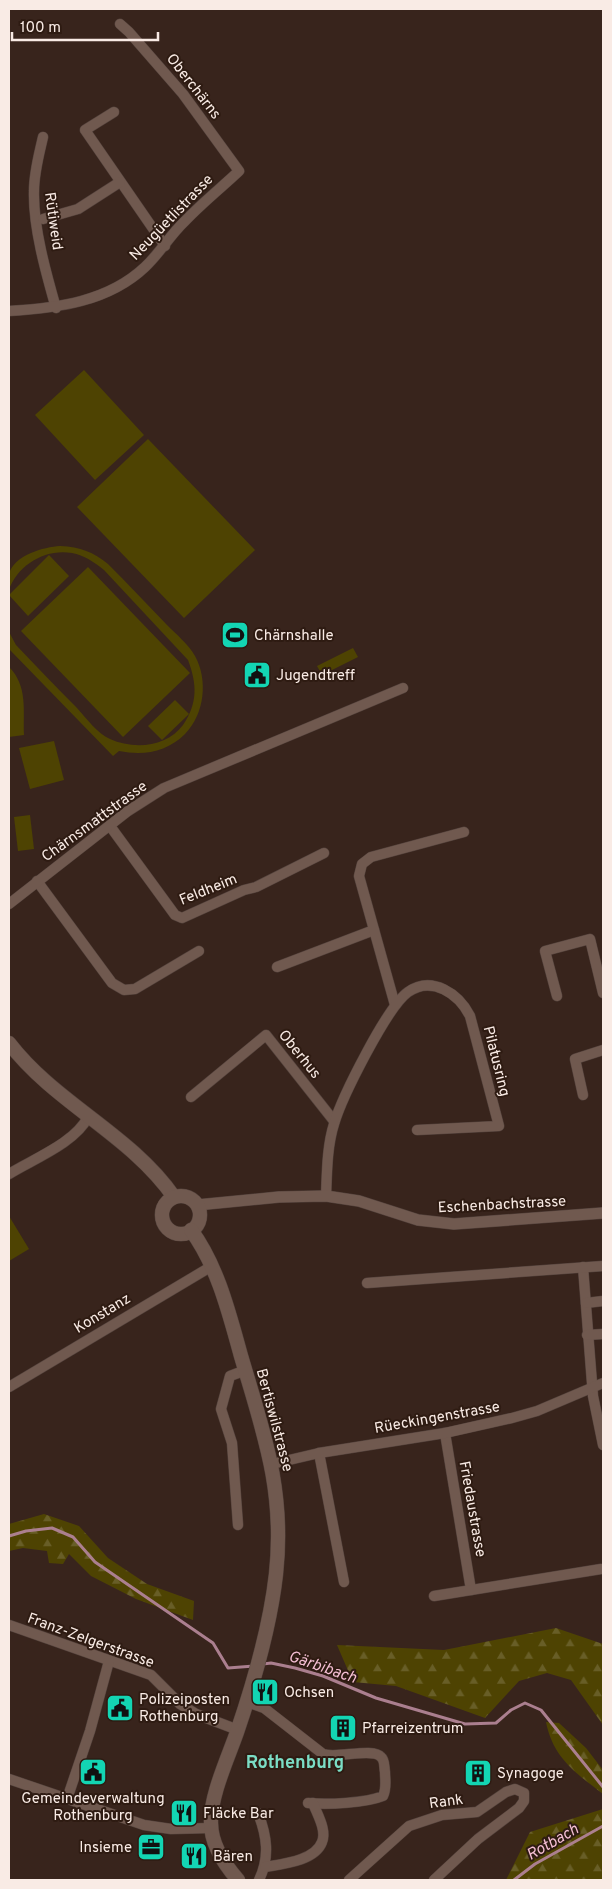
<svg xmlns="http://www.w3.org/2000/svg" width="612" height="1889" font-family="Overpass,sans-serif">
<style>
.green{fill:#4e4302}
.forest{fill:url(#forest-firs)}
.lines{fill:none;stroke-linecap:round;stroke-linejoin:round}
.stream{stroke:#ab7f8f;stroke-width:3}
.minor-casing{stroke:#53423c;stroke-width:11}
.tertiary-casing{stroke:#53423c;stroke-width:12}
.secondary-casing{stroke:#53423c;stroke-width:15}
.minor{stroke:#70594f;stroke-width:10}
.tertiary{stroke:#70594f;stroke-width:11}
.secondary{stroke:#70594f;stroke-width:14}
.labels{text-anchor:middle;stroke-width:4;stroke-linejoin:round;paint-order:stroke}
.street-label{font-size:15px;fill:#f9ebe5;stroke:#2e1b12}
.poi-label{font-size:15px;fill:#f9ebe5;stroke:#2e1b12;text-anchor:start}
.water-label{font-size:16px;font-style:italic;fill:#f5bfd4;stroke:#2e1b12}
.quarter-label{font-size:18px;font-weight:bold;fill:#7bddc5;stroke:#2e1b12}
</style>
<defs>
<pattern id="forest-firs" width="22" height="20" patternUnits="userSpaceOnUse" patternTransform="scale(1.25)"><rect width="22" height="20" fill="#4e4302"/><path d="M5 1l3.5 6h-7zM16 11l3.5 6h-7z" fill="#685e27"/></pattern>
</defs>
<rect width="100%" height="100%" fill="#38241c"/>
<!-- green -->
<g class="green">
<polygon points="84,370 144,435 95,480 35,415"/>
<polygon points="148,439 255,550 184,618 77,507"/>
<path d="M60,546C81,547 93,552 108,564C128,584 147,604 167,625C176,634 188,644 195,656C208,679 205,714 185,734C167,752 144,756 119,751L113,756L9,649V632L16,645C36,666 56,687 77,708C87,719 97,733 110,739C134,750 167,747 183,725C198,703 197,684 188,660L104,570C94,562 84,555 72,553C46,548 17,565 9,590C9,586 7,579 9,574C14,555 44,547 60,546Z"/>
<polygon points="49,555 69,576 28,616 9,595"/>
<polygon points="88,567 190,673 123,737 21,631"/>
<polygon points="353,648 358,657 322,675 317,666"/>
<path d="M9,667C28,686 23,710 24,735L9,737Z"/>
<polygon points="175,700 189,714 162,740 148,726"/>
<polygon points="54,741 64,780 30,789 19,748"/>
<polygon points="30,815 34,849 18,851 14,817"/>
<polygon points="9,1216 29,1249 9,1261"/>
</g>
<!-- forest -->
<g class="forest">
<polygon points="44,1514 79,1526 108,1558 147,1584 194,1601 193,1620 136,1599 91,1576 69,1554 63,1564 49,1563 47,1551 23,1548 9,1551 9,1524"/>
<polygon points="556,1628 603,1644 603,1725 571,1680 547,1673 519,1681 485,1718 396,1686 353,1682 337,1645 444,1650"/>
<path d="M546,1722L559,1723L586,1748L603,1770V1794C576,1773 553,1758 546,1722Z"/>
<polygon points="603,1809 603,1880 506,1880 530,1832"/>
</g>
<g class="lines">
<!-- stream -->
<g class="stream">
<polyline points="9,1536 26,1531 52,1528 73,1537 95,1562 213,1643 228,1668 254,1666"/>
<polyline points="263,1664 271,1663 295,1668 323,1676 376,1698 465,1724 496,1723 511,1710 525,1703 541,1710 603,1787"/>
<polyline points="514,1880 535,1864 603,1826"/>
</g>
<!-- minor casing -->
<g class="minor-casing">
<g id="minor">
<polyline points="114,112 85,130 165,246"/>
<path d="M43,137C39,155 34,172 34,191C33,227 46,273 56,308"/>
<polyline points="43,219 78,209 120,182"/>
<path d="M9,311C57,308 108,302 145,267C160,253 170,235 185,221C202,203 221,188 239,171L183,94L129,32L120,24"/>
<polyline points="110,826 175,915 182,918 244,890 256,887 324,853"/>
<polyline points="37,881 112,983 124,990 135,989 199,951"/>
<polyline points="9,904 128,811 164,788 403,688"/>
<polyline points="277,967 374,930"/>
<polyline points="557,996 545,951 590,939 603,993"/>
<polyline points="395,1005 359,876 362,864 371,857 464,832"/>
<polyline points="583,1095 575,1059 603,1050"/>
<polyline points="191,1097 266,1035 334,1121"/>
<path d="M9,1174C33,1159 75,1143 88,1117"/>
<path d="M326,1196C327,1172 327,1146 334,1124C342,1097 387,1007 408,992C432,975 459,994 470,1016L499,1126L417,1130"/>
<polyline points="583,1267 593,1396 603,1445"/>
<polyline points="367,1283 603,1266"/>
<polyline points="586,1303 603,1301"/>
<polyline points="587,1335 603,1334"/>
<polyline points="9,1387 212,1266"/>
<polyline points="445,1433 471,1590"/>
<polyline points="319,1453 344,1582"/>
<polyline points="272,1464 319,1453 445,1433 512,1418 537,1411 603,1383"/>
<polyline points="238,1525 232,1443 221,1409 230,1376 246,1370"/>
<polyline points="434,1596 601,1569"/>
<polyline points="9,1625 151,1675 180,1704 196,1714 238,1730"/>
<path d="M247,1702L264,1708L323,1754C337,1759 373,1747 381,1757C385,1760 384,1767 385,1772C385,1780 387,1788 383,1796C366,1803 327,1805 308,1803"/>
<polyline points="9,1779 144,1825 171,1829 211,1828"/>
<polyline points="67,1799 90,1731 109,1661"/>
<path d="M258,1813C267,1836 270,1857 259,1880"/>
<path d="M265,1867C282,1864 315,1861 322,1842C327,1830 317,1814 313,1803"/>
<polyline points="349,1880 409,1826 442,1815 477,1812 506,1792 515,1789 524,1793 524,1801 519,1808 478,1839 434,1880"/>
</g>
</g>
<!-- tertiary casing -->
<g class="tertiary-casing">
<polyline id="tertiary" points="197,1205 279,1197 326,1196 359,1201 418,1220 454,1224 603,1213"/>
</g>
<!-- secondary casing -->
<g class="secondary-casing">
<g id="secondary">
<path d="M9,1043C56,1104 130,1134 174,1197"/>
<circle cx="181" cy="1215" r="19"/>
<path d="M191,1230C218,1267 229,1313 241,1356C264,1434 285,1491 276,1574C270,1628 254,1682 237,1732C228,1758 210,1796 211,1823C211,1845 224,1864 238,1880"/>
</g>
</g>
<!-- minor -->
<use href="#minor" class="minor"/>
<!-- tertiary -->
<use href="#tertiary" class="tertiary"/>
<!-- secondary -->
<use href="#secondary" class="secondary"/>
</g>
<!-- icons -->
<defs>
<g id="stadium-square" transform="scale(1.4375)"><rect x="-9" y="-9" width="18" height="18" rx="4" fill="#13d5b3" stroke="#2e1b12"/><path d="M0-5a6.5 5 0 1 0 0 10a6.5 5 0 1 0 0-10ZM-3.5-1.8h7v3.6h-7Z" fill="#111"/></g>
<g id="civic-square" transform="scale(1.4375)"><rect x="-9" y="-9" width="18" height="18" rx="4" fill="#13d5b3" stroke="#2e1b12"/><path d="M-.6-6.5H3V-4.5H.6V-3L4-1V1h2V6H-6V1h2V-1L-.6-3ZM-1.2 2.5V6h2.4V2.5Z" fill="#111"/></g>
<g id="restaurant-square" transform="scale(1.4375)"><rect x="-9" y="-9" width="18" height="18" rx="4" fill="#13d5b3" stroke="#2e1b12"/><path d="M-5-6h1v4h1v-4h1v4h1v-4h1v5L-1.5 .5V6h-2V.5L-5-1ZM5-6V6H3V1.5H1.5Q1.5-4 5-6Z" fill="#111"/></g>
<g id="building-square" transform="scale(1.4375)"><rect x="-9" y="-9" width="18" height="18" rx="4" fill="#13d5b3" stroke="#2e1b12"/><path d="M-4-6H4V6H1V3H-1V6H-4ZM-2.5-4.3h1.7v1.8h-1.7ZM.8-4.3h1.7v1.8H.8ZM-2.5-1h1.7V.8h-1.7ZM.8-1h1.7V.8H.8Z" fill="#111"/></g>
<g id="office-square" transform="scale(1.4375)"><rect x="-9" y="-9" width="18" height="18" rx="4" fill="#13d5b3" stroke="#2e1b12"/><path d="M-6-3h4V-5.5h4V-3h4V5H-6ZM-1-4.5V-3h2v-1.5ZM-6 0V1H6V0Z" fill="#111"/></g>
</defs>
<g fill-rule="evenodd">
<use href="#stadium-square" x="235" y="635"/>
<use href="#civic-square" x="257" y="675"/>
<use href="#restaurant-square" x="265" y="1692"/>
<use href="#civic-square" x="120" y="1708"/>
<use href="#building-square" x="343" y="1728"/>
<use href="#civic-square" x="93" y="1772"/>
<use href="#building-square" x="478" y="1773"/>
<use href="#restaurant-square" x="184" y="1813"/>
<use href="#office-square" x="151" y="1847"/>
<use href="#restaurant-square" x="194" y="1856"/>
</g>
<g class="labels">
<!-- street labels -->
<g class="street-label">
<text transform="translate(194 86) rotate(52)" y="5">Oberchärns</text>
<text transform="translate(171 217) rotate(-46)" y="5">Neugüetlistrasse</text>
<text transform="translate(54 221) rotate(82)" y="5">Rütiweid</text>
<text transform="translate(94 821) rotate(-36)" y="5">Chärnsmattstrasse</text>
<text transform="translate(208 889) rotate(-22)" y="5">Feldheim</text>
<text transform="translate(300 1054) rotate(51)" y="5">Oberhus</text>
<text transform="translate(497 1061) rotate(76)" y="5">Pilatusring</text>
<text transform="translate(502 1204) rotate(-3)" y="5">Eschenbachstrasse</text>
<text transform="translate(102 1313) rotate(-31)" y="5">Konstanz</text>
<text transform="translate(437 1417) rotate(-10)" y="5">Rüeckingenstrasse</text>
<text transform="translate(275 1420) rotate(75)" y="5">Bertiswilstrasse</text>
<text transform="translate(473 1509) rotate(80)" y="5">Friedaustrasse</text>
<text transform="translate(91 1640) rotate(20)" y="5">Franz-Zelgerstrasse</text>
<text transform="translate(446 1801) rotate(-8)" y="5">Rank</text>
</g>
<!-- poi labels -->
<g class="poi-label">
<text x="254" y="640">Chärnshalle</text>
<text x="276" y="680">Jugendtreff</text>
<text x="284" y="1697">Ochsen</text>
<text x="139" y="1704">Polizeiposten<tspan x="139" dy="17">Rothenburg</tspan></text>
<text x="362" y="1733">Pfarreizentrum</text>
<text x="497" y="1778">Synagoge</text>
<text x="93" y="1803" text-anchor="middle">Gemeindeverwaltung<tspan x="93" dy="17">Rothenburg</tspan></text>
<text x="203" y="1818">Fläcke Bar</text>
<text x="132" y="1852" text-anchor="end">Insieme</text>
<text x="213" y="1861">Bären</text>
</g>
<!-- water labels -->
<g class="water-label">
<text transform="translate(323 1666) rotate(19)" y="6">Gärbibach</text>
<text transform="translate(552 1841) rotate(-30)" y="6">Rotbach</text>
</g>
<!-- quarter labels -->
<g class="quarter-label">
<text x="295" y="1768">Rothenburg</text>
</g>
</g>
<!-- border -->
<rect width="612" height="1889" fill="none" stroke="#f9ebe5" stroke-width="20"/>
<!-- scale -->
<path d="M12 32v8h146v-8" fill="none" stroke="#f9ebe5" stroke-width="2.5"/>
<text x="20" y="32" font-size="15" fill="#f9ebe5" stroke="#2e1b12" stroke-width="4" paint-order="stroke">100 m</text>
</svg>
